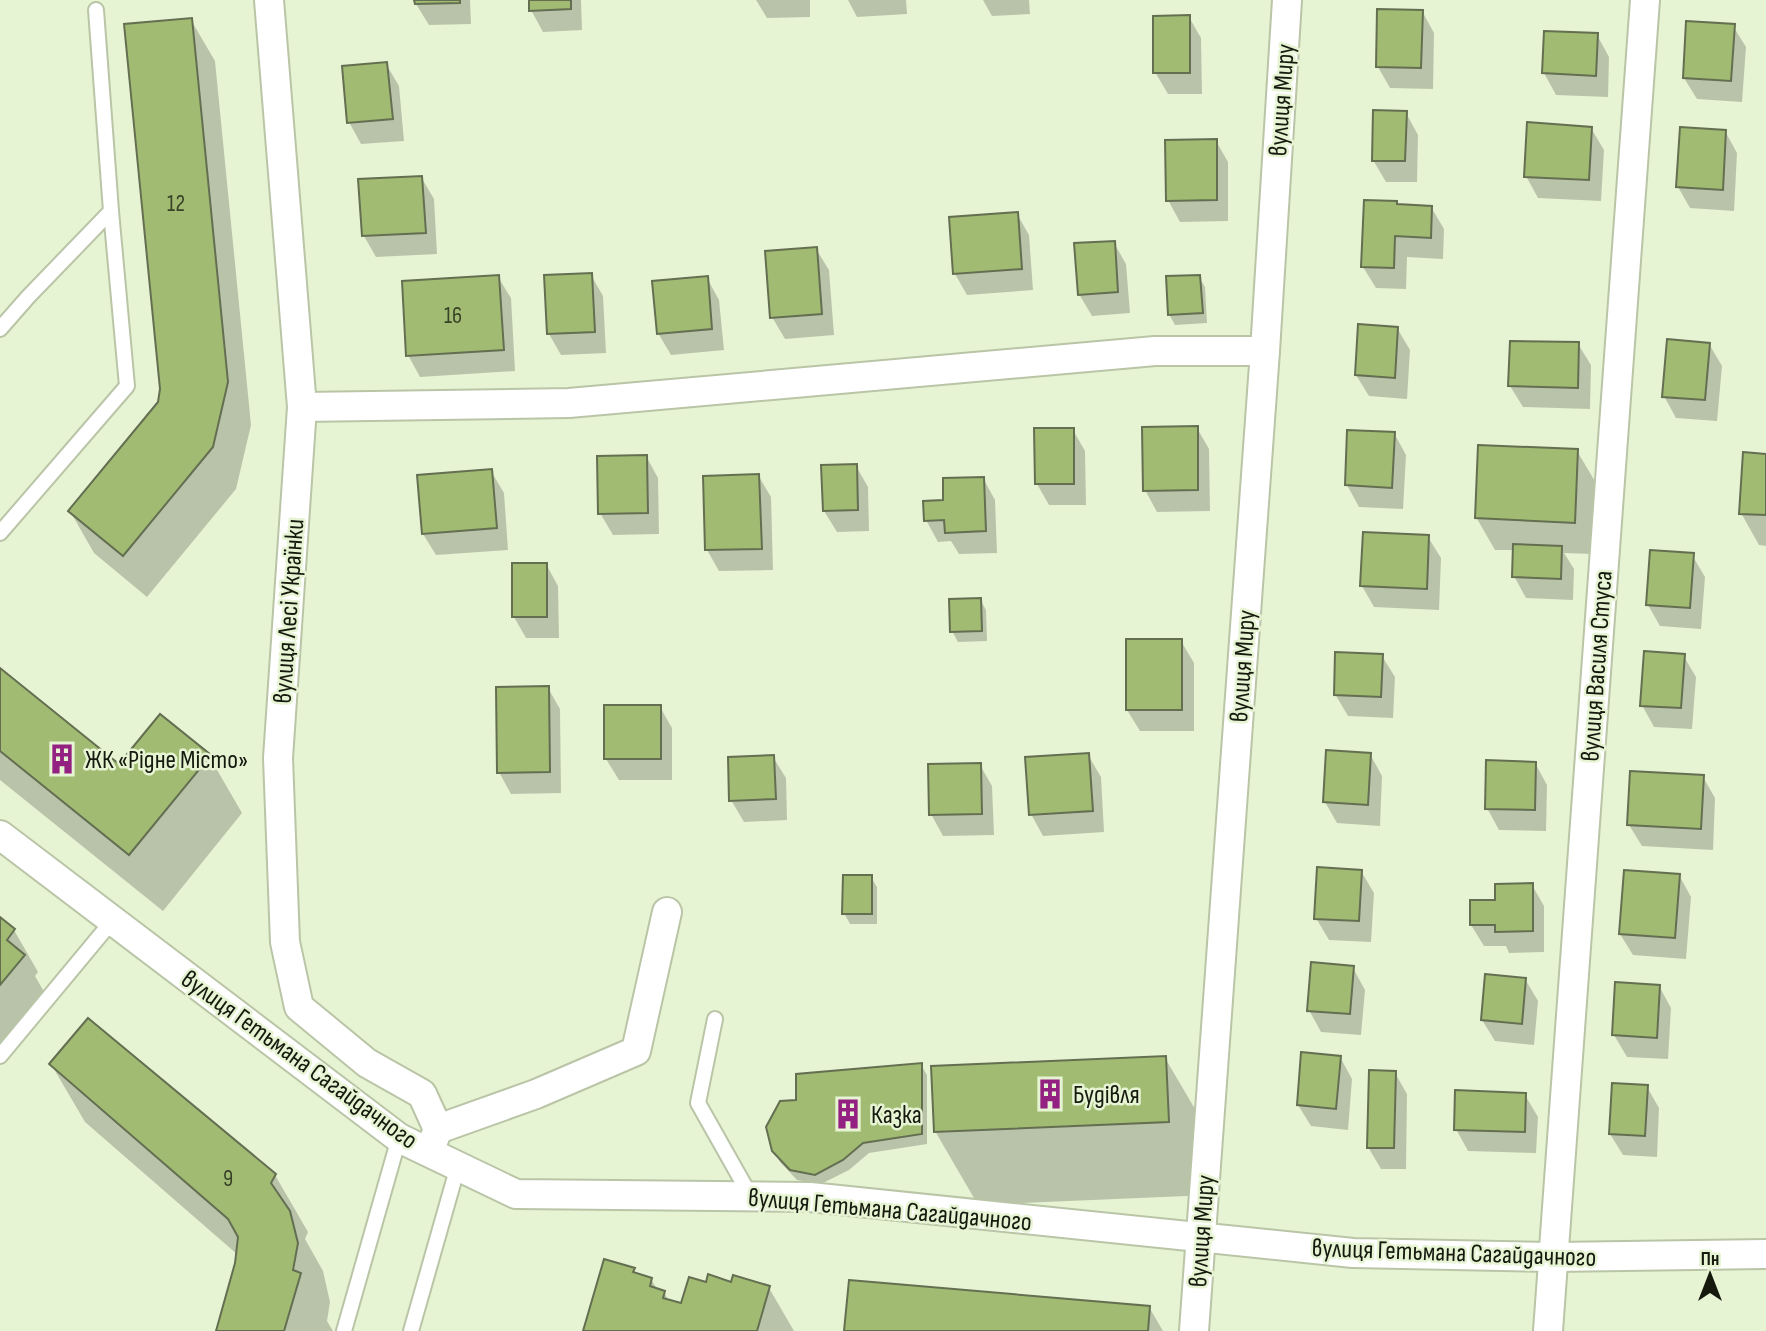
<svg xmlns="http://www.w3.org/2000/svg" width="1766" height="1331" font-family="'Sofia Sans Condensed',sans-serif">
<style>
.shadow{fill:#0003}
.building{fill:#a1bc72;stroke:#646f52;stroke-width:2}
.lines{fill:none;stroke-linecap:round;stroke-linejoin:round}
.service-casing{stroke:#b9c5a6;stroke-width:18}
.minor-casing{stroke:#b9c5a6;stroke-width:32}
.service{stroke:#fff;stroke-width:14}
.minor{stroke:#fff;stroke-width:28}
.labels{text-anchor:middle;stroke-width:5;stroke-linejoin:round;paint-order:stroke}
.number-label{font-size:23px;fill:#384227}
.street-label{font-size:26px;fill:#15190e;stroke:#e7f4d4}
.poi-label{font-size:26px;fill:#15190e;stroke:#e7f4d4;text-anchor:start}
</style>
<rect width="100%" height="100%" fill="#e7f4d4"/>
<!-- shadow -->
<g class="shadow">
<polygon points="416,0 470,0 471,24 429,25 416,4"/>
<polygon points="530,0 581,0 582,30 543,32 531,10"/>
<polygon points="756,0 810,0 810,17 767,18"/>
<polygon points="848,0 906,0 907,14 857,17"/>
<polygon points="983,0 1029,0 1030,14 992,16"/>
<polygon points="1422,11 1434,33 1433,89 1390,88 1378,67"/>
<polygon points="1189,17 1201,38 1202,94 1168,94 1155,72"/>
<polygon points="191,20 215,61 251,425 236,489 147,597 94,553 70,511 159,403"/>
<polygon points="1733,26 1746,47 1742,102 1697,99 1684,78"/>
<polygon points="1597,35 1609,57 1608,97 1556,95 1544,73"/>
<polygon points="386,64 399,86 404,141 361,144 349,122"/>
<polygon points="1406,113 1418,135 1417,182 1386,182 1373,160"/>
<polygon points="1591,128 1604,150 1601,201 1538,198 1526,176"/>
<polygon points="1725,131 1737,153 1734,211 1690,208 1678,187"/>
<polygon points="1216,141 1228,162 1228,221 1180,222 1168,200"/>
<polygon points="421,177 434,199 437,254 376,257 364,236"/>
<polygon points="1398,206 1431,207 1444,229 1443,259 1407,257 1406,289 1376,288 1363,267"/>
<polygon points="1017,214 1029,235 1033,290 967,295 955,274"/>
<polygon points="1114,243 1126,264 1130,313 1092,316 1079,294"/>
<polygon points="816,249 829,270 834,335 785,339 772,317"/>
<polygon points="591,275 603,296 606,353 561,355 549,334"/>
<polygon points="498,277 511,298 515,371 420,377 408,355"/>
<polygon points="1199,277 1205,287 1207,323 1175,325 1169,314"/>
<polygon points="707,278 719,300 724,350 671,355 658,333"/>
<polygon points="1397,328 1410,350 1407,399 1369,396 1356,375"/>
<polygon points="1578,344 1591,365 1590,409 1523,407 1510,386"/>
<polygon points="1709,344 1722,366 1717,421 1676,418 1664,396"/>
<polygon points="1197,428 1209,449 1210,511 1157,512 1145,490"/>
<polygon points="1073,430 1085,451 1086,505 1049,505 1037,484"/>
<polygon points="1394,433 1406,455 1403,509 1359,507 1347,485"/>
<polygon points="1577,451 1596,483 1592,554 1564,553 1574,569 1573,600 1526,598 1514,576 1515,550 1495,550 1476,517"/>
<polygon points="646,456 658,478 659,534 613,535 600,513"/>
<polygon points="1766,456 1766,546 1759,545 1741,513"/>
<polygon points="856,466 868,487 869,531 837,532 824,511"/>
<polygon points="491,471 504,493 508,550 436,555 423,534"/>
<polygon points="758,475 771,497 773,570 719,571 707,550"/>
<polygon points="983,478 995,500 997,553 959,554 951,541 938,542 926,520 945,502"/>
<polygon points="1428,537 1441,558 1439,610 1374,607 1362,586"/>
<polygon points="1692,555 1705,577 1701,629 1660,626 1648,605"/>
<polygon points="546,564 558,586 559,638 526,638 514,617"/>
<polygon points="980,599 986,610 987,641 958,642 952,631"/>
<polygon points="1181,641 1194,663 1194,731 1140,731 1127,710"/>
<polygon points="1683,655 1696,677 1692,729 1654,727 1642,705"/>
<polygon points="1382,656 1395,677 1393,718 1348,716 1335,694"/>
<polygon points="0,670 119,766 209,756 242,813 163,911 0,780"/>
<polygon points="548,688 560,709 561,793 511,794 499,772"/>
<polygon points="660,707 672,728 672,780 619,780 606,759"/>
<polygon points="1370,754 1382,776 1380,826 1337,823 1325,802"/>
<polygon points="1088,755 1101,777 1104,832 1043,836 1031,814"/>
<polygon points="773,757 786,778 787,820 744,822 731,800"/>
<polygon points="1535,763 1547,785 1546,831 1499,830 1487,808"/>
<polygon points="980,765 992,786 994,835 943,836 931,814"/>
<polygon points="1703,777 1715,798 1713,850 1642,846 1629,825"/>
<polygon points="1361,871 1374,893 1371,942 1329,940 1316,918"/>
<polygon points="1679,875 1691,897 1686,959 1633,955 1620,934"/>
<polygon points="871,877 877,887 877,924 850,924 844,913"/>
<polygon points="1532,885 1544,906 1544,952 1509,953 1506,946 1484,946 1471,925 1497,901"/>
<polygon points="0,919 14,930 38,972 35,976 47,997 0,1055"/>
<polygon points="1353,968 1365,990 1361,1035 1321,1032 1309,1010"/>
<polygon points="1525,979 1538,1001 1534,1045 1495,1041 1482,1020"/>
<polygon points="1659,986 1671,1008 1668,1059 1627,1057 1614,1035"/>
<polygon points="1340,1057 1352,1079 1348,1130 1311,1126 1298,1105"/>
<polygon points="1165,1058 1208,1131 1210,1195 978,1205 935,1131"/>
<polygon points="51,1064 275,1175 308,1232 305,1239 323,1271 330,1302 327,1321 333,1331 218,1331 238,1255 85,1122"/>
<polygon points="921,1065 927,1075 927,1144 869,1153 849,1170 821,1184 797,1180 780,1162 774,1150 798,1102"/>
<polygon points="1395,1073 1407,1094 1406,1169 1381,1169 1368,1147"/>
<polygon points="1647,1087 1659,1108 1657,1157 1623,1155 1610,1134"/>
<polygon points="1525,1095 1538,1117 1536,1153 1468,1151 1456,1129"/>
<polygon points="633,1269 637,1275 651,1279 658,1291 664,1292 669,1302 682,1306 707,1284 732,1284 769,1288 794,1331 585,1331"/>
<polygon points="1149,1307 1163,1331 846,1331"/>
</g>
<!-- building -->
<g class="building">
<polygon points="414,0 460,0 460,3 415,4"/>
<polygon points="529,0 571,0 571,9 529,11"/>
<polygon points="1377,9 1423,10 1421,68 1376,67"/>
<polygon points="1190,15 1190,73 1153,73 1153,16"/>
<polygon points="192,18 228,382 213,447 123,556 68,511 158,402 160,389 124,24"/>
<polygon points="1686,21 1735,24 1731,81 1683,78"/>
<polygon points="1544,31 1598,33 1596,76 1542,73"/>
<polygon points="387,62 393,119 347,123 342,66"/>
<polygon points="1373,110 1407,111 1405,161 1372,161"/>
<polygon points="1527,122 1592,127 1589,180 1524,177"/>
<polygon points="1680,127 1726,130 1723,190 1676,187"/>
<polygon points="1217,139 1217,200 1166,201 1165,140"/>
<polygon points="422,176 426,233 362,236 358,179"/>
<polygon points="1364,200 1397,201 1397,204 1432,206 1431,238 1395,236 1394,268 1361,267"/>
<polygon points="1018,212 1022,269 953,274 949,217"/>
<polygon points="1115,241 1118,292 1078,295 1074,243"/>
<polygon points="817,247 822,314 770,318 765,251"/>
<polygon points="592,273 595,332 547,334 544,275"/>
<polygon points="499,275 504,350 406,356 402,281"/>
<polygon points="1200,275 1203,313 1168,315 1166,276"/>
<polygon points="708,276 712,329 657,334 652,281"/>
<polygon points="1358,324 1398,327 1395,378 1355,375"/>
<polygon points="1667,339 1710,343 1705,400 1662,397"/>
<polygon points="1510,341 1579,342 1578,388 1508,386"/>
<polygon points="1198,426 1198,490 1143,491 1142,427"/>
<polygon points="1034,428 1074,428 1074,484 1035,484"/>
<polygon points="1347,430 1395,432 1392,488 1345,485"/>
<polygon points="1478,445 1578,449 1575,523 1475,518"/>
<polygon points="1743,452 1766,454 1766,515 1739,514"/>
<polygon points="647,455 648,513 598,514 597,456"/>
<polygon points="857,464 858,510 823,511 821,465"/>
<polygon points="492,469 497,528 422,534 417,475"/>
<polygon points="759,474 762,549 705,550 703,476"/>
<polygon points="984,477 986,531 945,533 944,520 924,521 923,501 943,500 943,478"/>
<polygon points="1363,532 1429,535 1427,589 1360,586"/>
<polygon points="1513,544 1562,546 1561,579 1512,577"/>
<polygon points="1650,550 1694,553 1690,608 1646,605"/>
<rect x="512" y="563" width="35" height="54"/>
<polygon points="981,598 982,631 950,632 949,599"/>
<rect x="1126" y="639" width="56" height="71"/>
<polygon points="1644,651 1685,654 1681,708 1640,706"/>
<polygon points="1335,652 1383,654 1381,697 1334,695"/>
<polygon points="0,668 119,764 160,714 211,755 129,855 0,751"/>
<polygon points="549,686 550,772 497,773 496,687"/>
<rect x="604" y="705" width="57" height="54"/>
<polygon points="1326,750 1371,753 1368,805 1323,802"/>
<polygon points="1089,753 1093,811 1029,815 1025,757"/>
<polygon points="774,755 776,799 729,801 728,757"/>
<polygon points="1486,760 1536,762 1535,810 1485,809"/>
<polygon points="981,763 982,814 929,815 928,764"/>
<polygon points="1630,771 1704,775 1701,829 1627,825"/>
<polygon points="1317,867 1362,870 1359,921 1314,919"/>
<polygon points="1624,870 1680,874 1675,938 1619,934"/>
<polygon points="843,875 872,875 872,914 842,914"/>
<polygon points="1533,883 1533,931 1495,932 1495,925 1470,925 1470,900 1495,900 1495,884"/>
<polygon points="0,917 15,929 7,940 25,955 0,985"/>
<polygon points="1311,962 1354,966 1350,1014 1307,1011"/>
<polygon points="1485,974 1526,978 1522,1024 1481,1020"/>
<polygon points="1615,982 1660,985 1657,1038 1612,1035"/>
<polygon points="88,1018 276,1174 271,1183 290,1211 298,1243 293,1270 301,1273 284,1331 216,1331 235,1263 238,1237 228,1219 49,1064"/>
<polygon points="1301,1052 1341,1056 1336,1109 1297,1105"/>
<polygon points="1166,1056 1169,1122 934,1132 931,1066"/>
<polygon points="922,1063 922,1134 863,1143 843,1160 815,1175 790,1170 772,1151 766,1127 780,1101 796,1100 796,1074"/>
<polygon points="1369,1070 1396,1071 1394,1148 1367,1148"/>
<polygon points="1612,1083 1648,1085 1645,1136 1609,1134"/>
<polygon points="1455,1090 1526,1093 1525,1132 1454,1130"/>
<polygon points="604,1259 635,1268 633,1272 652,1278 650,1286 665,1291 663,1298 681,1303 689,1277 706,1282 708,1274 731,1282 733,1275 770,1286 757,1331 583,1331"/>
<polygon points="849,1280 1150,1306 1148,1331 844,1331"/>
</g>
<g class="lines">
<!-- service casing -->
<g class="service-casing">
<g id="service">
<polyline points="0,329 28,297 111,211"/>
<polyline points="0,533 127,386 111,211 96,10"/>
<polyline points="715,1019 698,1103 751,1197"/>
<polyline points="0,1056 113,920"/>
<polyline points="344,1331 399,1138"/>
<polyline points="411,1331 458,1166"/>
</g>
</g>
<!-- minor casing -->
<g class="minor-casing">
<g id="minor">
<polyline points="269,0 302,407 278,758 285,942 299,1007 367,1063 422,1094 438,1129 429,1152"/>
<polyline points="302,407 569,403 1155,351 1265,351"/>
<polyline points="0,835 399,1138 516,1194 810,1197 1353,1253 1554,1257 1766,1254"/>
<polyline points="438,1129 536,1094 636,1051 667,912"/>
<polyline points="1194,1331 1265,351 1287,0"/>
<polyline points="1548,1331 1645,0"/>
</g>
</g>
<!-- service -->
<use href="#service" class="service"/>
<!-- minor -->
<use href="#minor" class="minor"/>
</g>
<!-- icons -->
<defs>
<g id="building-bare" transform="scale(2.415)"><path d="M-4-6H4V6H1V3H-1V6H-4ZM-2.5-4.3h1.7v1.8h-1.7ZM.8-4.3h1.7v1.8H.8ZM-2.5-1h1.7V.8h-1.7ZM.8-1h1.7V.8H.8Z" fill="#932181" stroke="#e7f4d4" stroke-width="2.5" paint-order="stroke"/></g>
</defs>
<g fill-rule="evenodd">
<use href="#building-bare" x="62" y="759"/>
<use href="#building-bare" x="1050" y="1094"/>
<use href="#building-bare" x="848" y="1114"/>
</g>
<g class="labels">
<!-- number labels -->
<g class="number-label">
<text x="176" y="211">12</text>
<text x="453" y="323">16</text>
<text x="228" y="1186">9</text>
</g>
<!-- street labels -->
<g class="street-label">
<text transform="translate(1281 100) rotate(-86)" y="9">вулиця Миру</text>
<text transform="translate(288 611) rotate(-86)" y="9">вулиця Лесі Українки</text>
<text transform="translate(1242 666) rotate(-86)" y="9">вулиця Миру</text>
<text transform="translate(1596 666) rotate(-86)" y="9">вулиця Василя Стуса</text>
<text transform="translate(300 1059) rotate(36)" y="9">вулиця Гетьмана Сагайдачного</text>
<text transform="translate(890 1209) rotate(5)" y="9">вулиця Гетьмана Сагайдачного</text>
<text transform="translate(1201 1231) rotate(-86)" y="9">вулиця Миру</text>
<text transform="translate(1454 1252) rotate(2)" y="9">вулиця Гетьмана Сагайдачного</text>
</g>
<!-- poi labels -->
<g class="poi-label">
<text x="85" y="768">ЖК «Рідне Місто»</text>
<text x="1073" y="1103">Будівля</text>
<text x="871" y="1123">Казка</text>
</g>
</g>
<!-- north arrow -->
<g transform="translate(1710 1275)" stroke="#e7f4d4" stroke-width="5" paint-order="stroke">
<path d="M0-5L12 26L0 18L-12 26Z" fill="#15190e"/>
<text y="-10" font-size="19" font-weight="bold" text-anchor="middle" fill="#15190e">Пн</text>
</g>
</svg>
